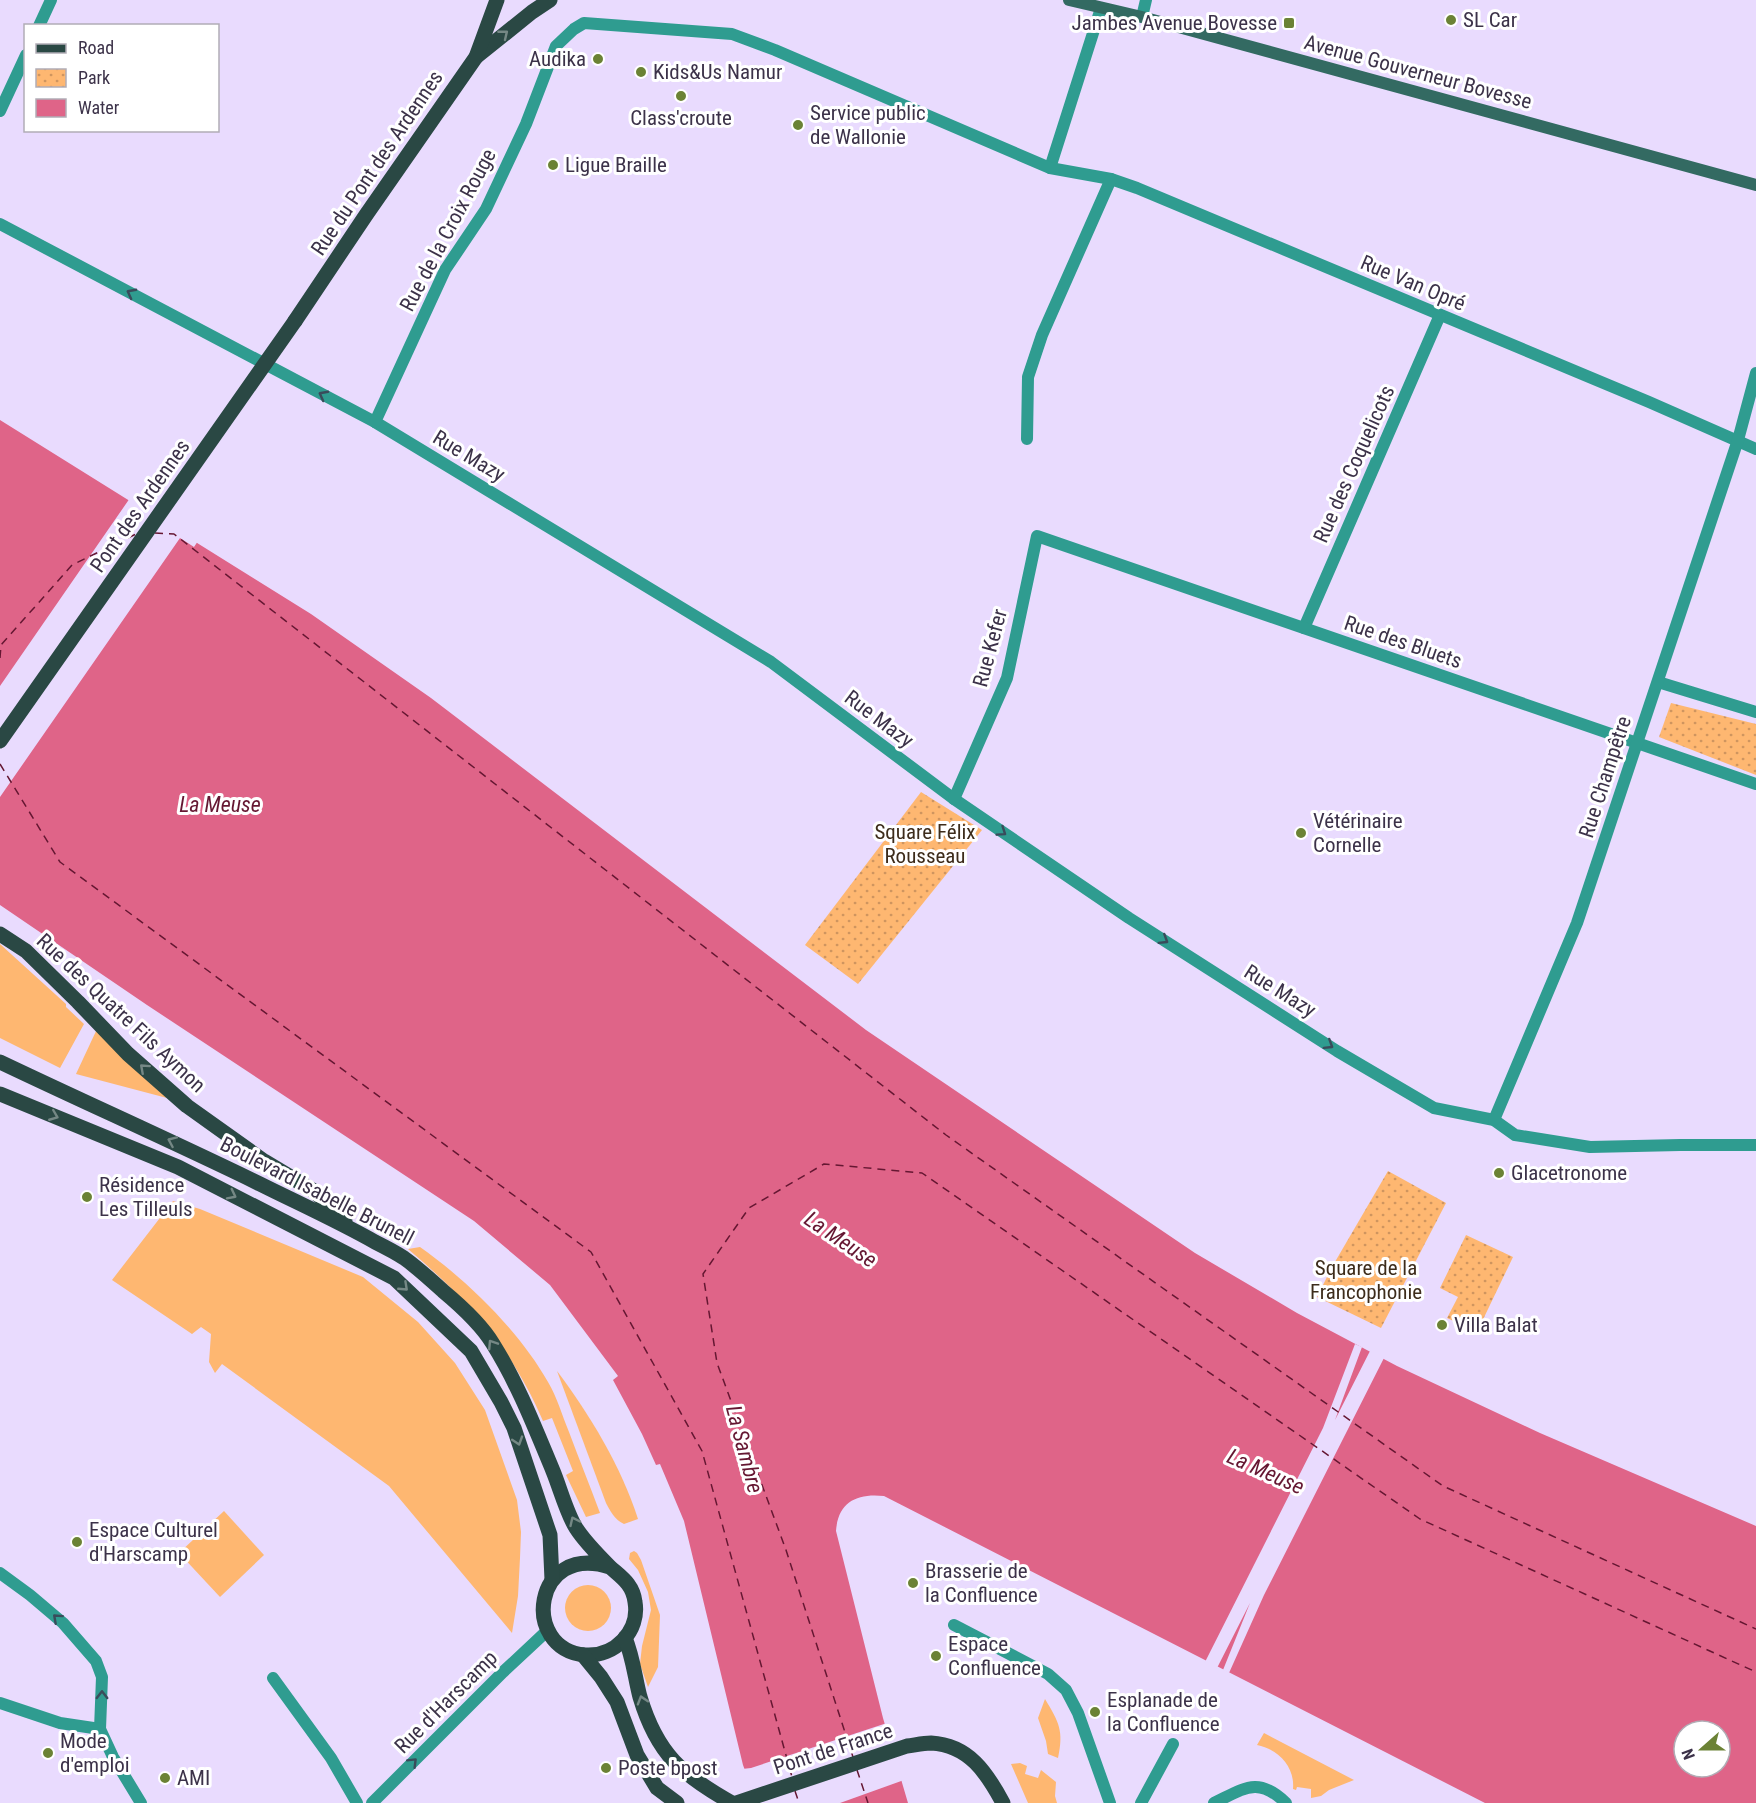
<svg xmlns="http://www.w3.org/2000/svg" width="1756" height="1803" font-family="'Roboto Condensed',sans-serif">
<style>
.grass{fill:#feb771}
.park{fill:url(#park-dots)}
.water{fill:#df6488;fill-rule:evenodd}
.pier{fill:#e9dbfe}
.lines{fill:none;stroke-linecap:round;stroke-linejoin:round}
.ferry{stroke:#651732;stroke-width:1.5;stroke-dasharray:8 6;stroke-linecap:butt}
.pedestrian{stroke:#2f9c90;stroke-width:12}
.minor{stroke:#2f9c90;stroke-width:12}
.secondary{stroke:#336a62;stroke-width:12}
.primary{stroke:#2a4844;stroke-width:15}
.primary-bridge{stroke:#2a4844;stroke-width:15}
.oneway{stroke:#758885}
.oneway2{stroke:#394c5b}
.poi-dot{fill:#6b8235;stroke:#fff;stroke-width:2}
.labels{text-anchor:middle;stroke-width:6;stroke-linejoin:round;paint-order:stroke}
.poi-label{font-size:21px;fill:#3c3249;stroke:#fff;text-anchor:start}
.street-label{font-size:21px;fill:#3c3249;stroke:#fff}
.park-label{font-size:21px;fill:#3d2c1b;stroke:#fff}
.water-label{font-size:22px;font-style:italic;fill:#651732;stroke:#fff}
</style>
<defs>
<pattern id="park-dots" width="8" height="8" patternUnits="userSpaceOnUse" patternTransform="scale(1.5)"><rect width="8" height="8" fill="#feb771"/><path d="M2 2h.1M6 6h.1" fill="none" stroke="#cf955f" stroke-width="1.8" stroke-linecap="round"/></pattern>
</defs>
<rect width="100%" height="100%" fill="#e9dbfe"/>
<!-- grass -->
<g class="grass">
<polygon points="0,944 66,1004 66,1007 84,1024 60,1068 0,1038"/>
<polygon points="97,1029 167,1098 76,1074"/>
<polygon points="173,1201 200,1209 363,1277 418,1322 455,1363 485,1410 517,1500 521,1532 520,1558 518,1596 512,1633 389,1486 222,1364 215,1373 209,1362 211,1334 201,1327 192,1334 112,1280"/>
<path d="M420,1247C467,1280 519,1331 548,1382C557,1397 562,1415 569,1432C579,1459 590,1486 600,1513L586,1517L566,1475L573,1471L552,1418L543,1421C511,1347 469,1301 408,1249Z"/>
<path d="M557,1371C590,1415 621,1466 638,1519L624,1524C615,1520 610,1511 606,1503Z"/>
<polygon points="224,1511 264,1555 220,1597 179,1553"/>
<polygon points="634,1551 637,1553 641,1560 660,1615 658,1667 648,1687 640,1664 642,1646 651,1610 648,1592 638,1570 629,1559 630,1553"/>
<circle cx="588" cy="1608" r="23"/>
<path d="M1045,1699C1059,1722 1064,1731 1058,1758L1048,1754L1046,1741L1038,1718Z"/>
<path d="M1264,1733L1354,1780L1329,1790L1321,1796L1311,1798V1789L1297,1787L1296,1790L1293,1789C1295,1766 1278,1749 1257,1745Z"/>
<polygon points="1020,1763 1027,1766 1025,1774 1038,1778 1041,1770 1056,1782 1055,1796 1057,1803 1028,1803 1011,1764"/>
</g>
<!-- park -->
<g class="park">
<polygon points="1671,703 1756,724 1756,775 1659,737"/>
<polygon points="921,792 982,830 858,984 805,945"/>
<polygon points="1388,1171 1446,1203 1381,1328 1317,1297 1332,1267"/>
<polygon points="1466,1235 1513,1257 1477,1332 1447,1318 1458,1297 1440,1288"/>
</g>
<!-- water -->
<path class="water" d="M0,420L311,614L431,698L866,1030L1195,1253L1297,1313L1397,1366L1540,1433L1756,1526V1803H1485L884,1496C857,1493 838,1502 836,1531L883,1718L908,1803H757L743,1765L684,1521L660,1464L656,1465L642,1434L613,1380L618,1376L550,1285L474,1221L147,1005L0,905ZM1684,1731H1720V1767H1684Z"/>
<!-- pier -->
<g class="pier">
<polygon points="130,498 198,541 194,547 180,538 0,797 0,686"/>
<polygon points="1355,1344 1362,1347 1335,1420 1371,1349 1385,1356 1264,1595 1229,1673 1223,1670 1250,1603 1216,1670 1204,1664 1323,1428"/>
<polygon points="887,1723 904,1780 840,1803 753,1803 742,1769 751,1768"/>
</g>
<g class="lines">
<!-- ferry -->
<g class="ferry">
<polyline points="155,533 174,534 946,1135 1443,1486 1756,1629"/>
<polyline points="0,658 1,645 72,565 136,534"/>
<polyline points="0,764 60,862 591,1252 702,1451 792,1777"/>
<polyline points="853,1757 786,1550 717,1363 703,1274 749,1208 824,1164 922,1173 1420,1519 1756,1672"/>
<polyline points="857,1770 868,1803"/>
<polyline points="795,1791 799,1803"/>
</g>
<!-- pedestrian -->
<g class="pedestrian">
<polyline points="954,1625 1048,1674 1066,1690 1078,1713 1110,1803"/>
<polyline points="1141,1803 1173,1744"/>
<path d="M1214,1803C1245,1788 1258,1776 1286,1803"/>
</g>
<!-- minor -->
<g class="minor">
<polyline points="1142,17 1146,0"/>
<polyline points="39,26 51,0"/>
<polyline points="0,111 26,55"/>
<polyline points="1050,168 1101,8"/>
<polyline points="0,224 375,422 771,662 954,799 1129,918 1337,1051 1434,1108 1494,1120 1515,1135 1590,1147 1680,1145 1756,1145"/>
<polyline points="375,422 445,270 486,209 526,124 556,46 574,29 584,23 732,34 775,50 1050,168 1111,179 1137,188 1649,402 1756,449"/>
<polyline points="1027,439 1028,377 1042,335 1111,179"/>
<polyline points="1304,628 1440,315"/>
<polyline points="1658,682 1756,712"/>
<polyline points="954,799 1007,678 1037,536 1756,784"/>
<polyline points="1494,1120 1577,923 1738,440 1756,373"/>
<polyline points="0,1573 30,1595 63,1623 96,1661 102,1677 100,1729 113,1757 141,1803"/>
<polyline points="273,1678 331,1758 357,1803"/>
<polyline points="0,1703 60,1723 100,1729"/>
<polyline points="372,1803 503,1672 548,1630"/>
</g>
<!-- secondary -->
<polyline class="secondary" points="1069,0 1142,17 1756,185"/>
<!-- primary -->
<g class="primary">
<polyline points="476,57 532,12 550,0"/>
<polyline points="295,321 366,215 476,57 497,0"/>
<polyline points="0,934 26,951 78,1002 128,1054 187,1106 264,1161 314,1191 345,1221"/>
<path d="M0,1062C86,1103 174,1142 260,1184C298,1203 338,1221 375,1242C385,1247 395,1252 404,1258C418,1268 431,1280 443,1291C461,1306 481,1324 493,1344C518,1384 535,1428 553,1471C560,1488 567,1514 576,1528C583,1539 601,1558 610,1567C621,1577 633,1584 635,1602C640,1631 615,1657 585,1655C520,1649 533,1542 610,1567"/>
<polyline points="0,1094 178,1167 394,1278 471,1351 501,1402 514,1428 550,1535 552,1580"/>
<path d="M625,1638C633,1657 635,1678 640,1697C657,1754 682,1775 732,1803"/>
<polyline points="583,1655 601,1677 617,1702 637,1755 657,1788 677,1803"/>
<path d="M736,1803L907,1746C915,1745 923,1743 931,1743C969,1745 987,1773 1003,1803"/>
</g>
<!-- primary-bridge -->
<polyline class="primary-bridge" points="0,741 295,321"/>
</g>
<!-- one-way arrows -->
<defs><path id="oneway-chevron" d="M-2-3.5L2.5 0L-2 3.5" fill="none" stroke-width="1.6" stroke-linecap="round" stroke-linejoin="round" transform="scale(1.5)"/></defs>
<g class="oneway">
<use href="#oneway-chevron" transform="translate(504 34) rotate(-39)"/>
<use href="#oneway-chevron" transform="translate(144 1068) rotate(-138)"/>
<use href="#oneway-chevron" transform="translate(54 1116) rotate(22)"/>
<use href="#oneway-chevron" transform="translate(172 1141) rotate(-156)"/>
<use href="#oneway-chevron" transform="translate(232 1195) rotate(27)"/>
<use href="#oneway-chevron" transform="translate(404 1287) rotate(43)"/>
<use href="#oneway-chevron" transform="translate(492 1344) rotate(-123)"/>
<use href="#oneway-chevron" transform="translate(518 1441) rotate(72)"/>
<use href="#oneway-chevron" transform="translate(574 1521) rotate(-115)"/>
<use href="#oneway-chevron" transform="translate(642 1700) rotate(-107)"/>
</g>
<g class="oneway2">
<use href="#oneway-chevron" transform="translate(131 293) rotate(-152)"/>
<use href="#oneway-chevron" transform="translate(323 395) rotate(-152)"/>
<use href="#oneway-chevron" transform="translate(1002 832) rotate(34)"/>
<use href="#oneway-chevron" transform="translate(1164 940) rotate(32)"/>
<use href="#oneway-chevron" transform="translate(1329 1045) rotate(32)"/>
<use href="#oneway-chevron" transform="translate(57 1618) rotate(-138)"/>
<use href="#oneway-chevron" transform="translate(102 1695) rotate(-90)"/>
<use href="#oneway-chevron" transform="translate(413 1762) rotate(-45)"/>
</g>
<!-- markers -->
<g class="poi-dot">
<circle cx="1451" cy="20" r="6"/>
<rect x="1283" y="17" width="12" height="12" rx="3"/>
<circle cx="598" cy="59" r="6"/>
<circle cx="641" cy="72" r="6"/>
<circle cx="681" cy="96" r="6"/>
<circle cx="798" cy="125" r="6"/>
<circle cx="553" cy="165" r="6"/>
<circle cx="1301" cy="833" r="6"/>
<circle cx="1499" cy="1173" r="6"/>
<circle cx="87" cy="1197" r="6"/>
<circle cx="1442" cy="1325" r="6"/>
<circle cx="77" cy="1542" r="6"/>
<circle cx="913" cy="1583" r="6"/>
<circle cx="936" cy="1656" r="6"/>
<circle cx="1095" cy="1712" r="6"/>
<circle cx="48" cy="1753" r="6"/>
<circle cx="606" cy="1768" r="6"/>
<circle cx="165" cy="1778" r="6"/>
</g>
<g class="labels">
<!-- poi labels -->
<g class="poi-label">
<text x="1463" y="27">SL Car</text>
<text x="1277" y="30" text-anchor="end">Jambes Avenue Bovesse</text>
<text x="586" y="66" text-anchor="end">Audika</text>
<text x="653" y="79">Kids&amp;Us Namur</text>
<text x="810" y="120">Service public<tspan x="810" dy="24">de Wallonie</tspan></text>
<text x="681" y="125" text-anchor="middle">Class'croute</text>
<text x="565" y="172">Ligue Braille</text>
<text x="1313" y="828">Vétérinaire<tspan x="1313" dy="24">Cornelle</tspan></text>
<text x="1511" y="1180">Glacetronome</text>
<text x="99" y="1192">Résidence<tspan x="99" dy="24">Les Tilleuls</tspan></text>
<text x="1454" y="1332">Villa Balat</text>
<text x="89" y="1537">Espace Culturel<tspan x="89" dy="24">d'Harscamp</tspan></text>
<text x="925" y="1578">Brasserie de<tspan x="925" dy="24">la Confluence</tspan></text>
<text x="948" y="1651">Espace<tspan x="948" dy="24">Confluence</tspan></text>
<text x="1107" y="1707">Esplanade de<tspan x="1107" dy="24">la Confluence</tspan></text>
<text x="60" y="1748">Mode<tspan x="60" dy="24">d'emploi</tspan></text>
<text x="618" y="1775">Poste bpost</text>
<text x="177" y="1785">AMI</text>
</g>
<!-- street labels -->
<g class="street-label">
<text transform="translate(1418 72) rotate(15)" y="7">Avenue Gouverneur Bovesse</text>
<text transform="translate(377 163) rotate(-56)" y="7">Rue du Pont des Ardennes</text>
<text transform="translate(448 230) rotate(-62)" y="7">Rue de la Croix Rouge</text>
<text transform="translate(1413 283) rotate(23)" y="7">Rue Van Opré</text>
<text transform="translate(469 456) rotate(31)" y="7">Rue Mazy</text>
<text transform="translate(1354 464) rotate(-66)" y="7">Rue des Coquelicots</text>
<text transform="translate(140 506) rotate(-55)" y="7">Pont des Ardennes</text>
<text transform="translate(1403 642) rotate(19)" y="7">Rue des Bluets</text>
<text transform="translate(990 648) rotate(-75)" y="7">Rue Kefer</text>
<text transform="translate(879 719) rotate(37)" y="7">Rue Mazy</text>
<text transform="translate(1605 777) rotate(-72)" y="7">Rue Champêtre</text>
<text transform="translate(1280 991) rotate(32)" y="7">Rue Mazy</text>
<text transform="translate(121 1013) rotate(43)" y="7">Rue des Quatre Fils Aymon</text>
<text transform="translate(317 1191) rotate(27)" y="7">Boulevard Isabelle Brunell</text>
<text transform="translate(446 1702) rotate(-45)" y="7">Rue d'Harscamp</text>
<text transform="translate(833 1749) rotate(-18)" y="7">Pont de France</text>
</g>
<!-- park labels -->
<g class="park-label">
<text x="925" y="839">Square Félix<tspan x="925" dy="24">Rousseau</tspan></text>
<text x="1366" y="1275">Square de la<tspan x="1366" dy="24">Francophonie</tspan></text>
</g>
<!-- water labels -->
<g class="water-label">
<text x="220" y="812">La Meuse</text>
<text transform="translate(841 1239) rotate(34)" y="8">La Meuse</text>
<text transform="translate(745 1449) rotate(75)" y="8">La Sambre</text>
<text transform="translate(1266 1471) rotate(24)" y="8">La Meuse</text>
</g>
</g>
<!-- legend -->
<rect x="24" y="24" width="195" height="108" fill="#ffffff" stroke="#b1adb6" stroke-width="1.5"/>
<rect x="36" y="44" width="30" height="9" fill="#2a4844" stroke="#b1adb6" stroke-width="1.5"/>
<text x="78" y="54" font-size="18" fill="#3c3249">Road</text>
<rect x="36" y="69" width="30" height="18" fill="url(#park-dots)" stroke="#b1adb6" stroke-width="1.5"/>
<text x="78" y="84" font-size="18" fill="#3c3249">Park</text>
<rect x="36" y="99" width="30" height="18" fill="#df6488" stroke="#b1adb6" stroke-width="1.5"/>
<text x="78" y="114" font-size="18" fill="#3c3249">Water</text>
<!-- north arrow -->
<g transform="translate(1702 1749) rotate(249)"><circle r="28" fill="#ffffff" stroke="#b1adb6" stroke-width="1.5"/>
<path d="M0-4.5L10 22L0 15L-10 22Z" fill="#6b8235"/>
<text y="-9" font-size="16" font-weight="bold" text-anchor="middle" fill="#3c3249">N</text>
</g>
</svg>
